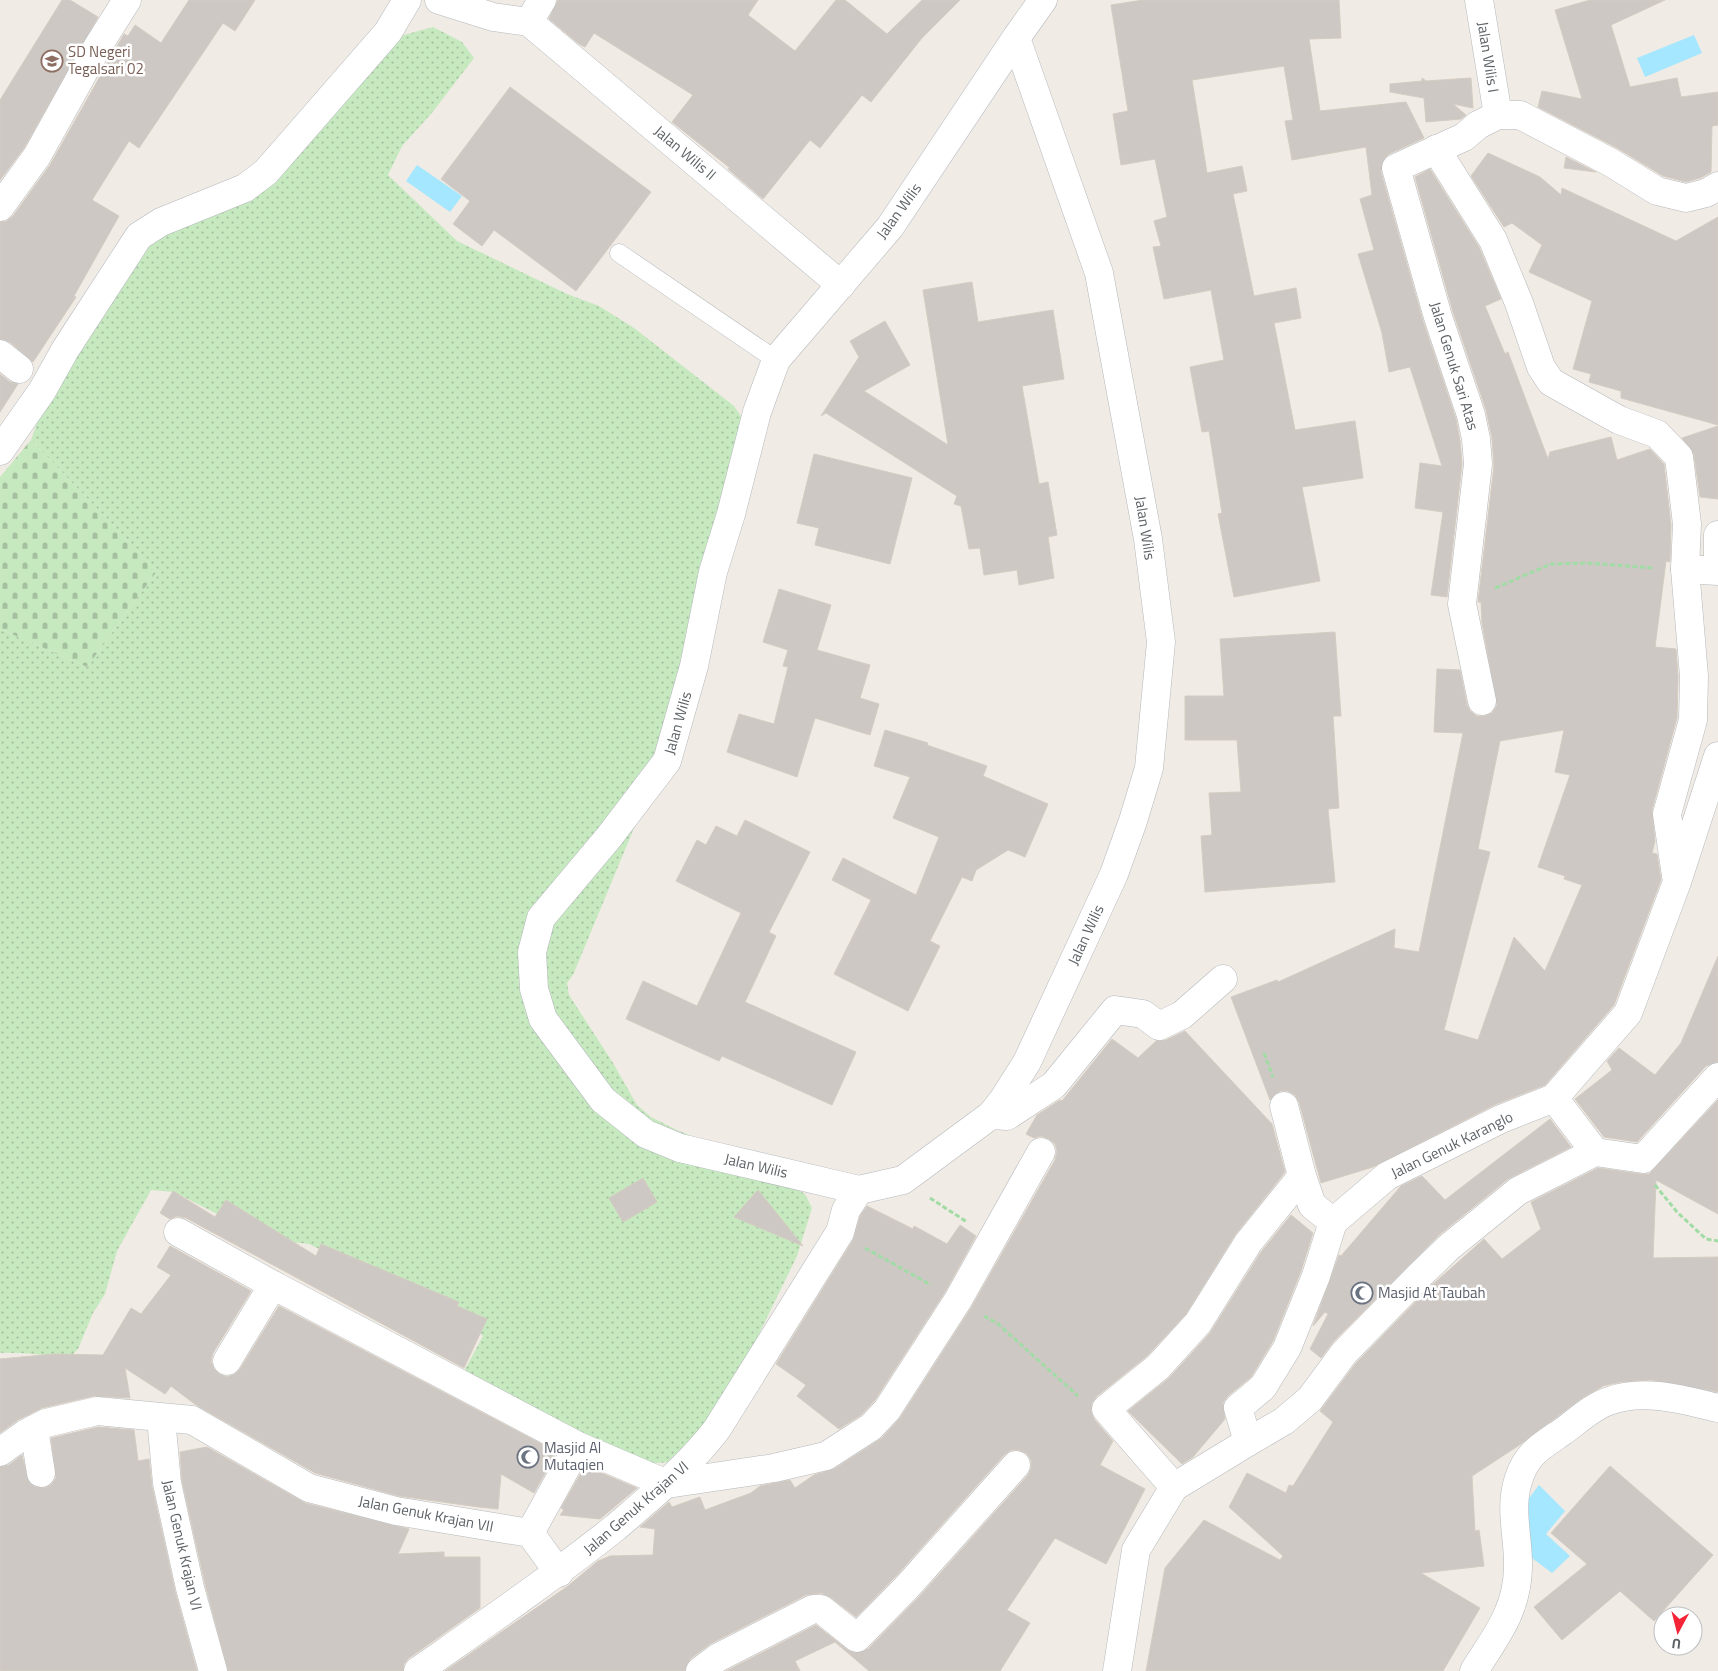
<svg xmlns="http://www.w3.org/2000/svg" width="1718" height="1671" font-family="'Titillium Web',sans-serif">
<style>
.grass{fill:url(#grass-dots)}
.cemetery{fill:url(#cemetery-stones)}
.water{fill:#a4e7ff}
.building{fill:#cdc8c3;stroke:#d5ccc2;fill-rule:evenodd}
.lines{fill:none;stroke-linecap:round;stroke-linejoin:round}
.lane-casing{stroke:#b5b8bc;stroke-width:19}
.street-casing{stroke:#b5b8bc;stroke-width:29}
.path{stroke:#a1dca6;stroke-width:3;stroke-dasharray:5 2.5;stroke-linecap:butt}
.lane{stroke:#fff;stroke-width:18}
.street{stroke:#fff;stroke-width:28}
.labels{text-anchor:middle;stroke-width:5;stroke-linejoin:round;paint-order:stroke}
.education-label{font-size:15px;fill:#785e54;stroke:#fff;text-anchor:start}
.street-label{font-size:15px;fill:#5c6266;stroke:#fff}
.worship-label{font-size:15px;fill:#5b616d;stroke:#fff;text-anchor:start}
</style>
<defs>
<pattern id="grass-dots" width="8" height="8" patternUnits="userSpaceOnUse" patternTransform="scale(1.25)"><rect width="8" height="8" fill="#c6e9bf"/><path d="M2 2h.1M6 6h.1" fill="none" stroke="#a4c09f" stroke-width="1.8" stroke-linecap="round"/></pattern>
<pattern id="cemetery-stones" width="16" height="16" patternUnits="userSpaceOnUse" patternTransform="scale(1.25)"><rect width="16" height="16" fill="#c6e9bf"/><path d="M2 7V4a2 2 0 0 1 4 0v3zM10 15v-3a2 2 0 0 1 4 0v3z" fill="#a4c09f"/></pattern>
</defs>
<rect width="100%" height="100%" fill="#f0ebe4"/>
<!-- grass -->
<path class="grass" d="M433,27L462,42L474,58L431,114L402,146L388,175L457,241L567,294L599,306L634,328L734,406L745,422L649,792L573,975L567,983L569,995L613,1063L637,1105L651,1117L679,1131L712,1144L774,1175L805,1194L812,1208L797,1256L754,1344L715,1412L676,1462L653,1463L610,1450L462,1375L483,1336L471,1324L309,1244L291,1242L241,1226L174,1192L151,1190L117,1251L105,1294L93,1313L78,1349L70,1357C46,1356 24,1352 0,1353V629L87,667L157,571L31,440L39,417L139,249L194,219L254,198L269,187L295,158L389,39Z"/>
<!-- cemetery -->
<polygon class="cemetery" points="31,440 157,571 87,667 0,629 0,477"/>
<!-- water -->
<g class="water">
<polygon points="1694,35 1702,53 1645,77 1637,58"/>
<polygon points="417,165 462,196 450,212 406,181"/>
<polygon points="1539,1485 1565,1511 1546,1534 1570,1556 1552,1573 1532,1558 1527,1501"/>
</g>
<!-- building -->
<g class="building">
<polygon points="62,0 70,0 98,17 24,148 0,180 0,100"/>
<polygon points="189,0 255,0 235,31 223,23 139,148 129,141 92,200 119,216 74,296 76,297 33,362 10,342 0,339 0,222 7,221 13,216 50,165 124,34 128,36 135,25 161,43"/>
<polygon points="558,0 758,0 748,15 795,51 836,0 845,0 887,34 922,0 960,0 922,38 871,102 862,95 820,148 810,140 763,199 728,169 730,168 672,122 693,95 594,33 585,47 579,44 549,19"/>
<polygon points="1143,0 1339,0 1341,38 1309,39 1320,111 1406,102 1424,138 1389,154 1384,159 1381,172 1423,321 1456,419 1460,441 1462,464 1447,597 1431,595 1443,512 1415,508 1420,463 1442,466 1410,367 1389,372 1382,333 1358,254 1374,250 1360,199 1372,195 1366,147 1292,160 1285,121 1293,120 1284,66 1192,80 1207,173 1242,166 1247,191 1233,194 1254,296 1296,288 1301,318 1274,323 1295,430 1355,421 1363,478 1302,487 1320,581 1234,597 1218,514 1222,513 1209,431 1202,432 1190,367 1224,360 1211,290 1164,299 1153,247 1161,246 1154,221 1167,217 1155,159 1121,165 1113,114 1128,111 1111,5"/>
<polygon points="1590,0 1665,0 1611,25 1630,87 1677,78 1681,97 1718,92 1718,125 1712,126 1711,172 1700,178 1686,182 1663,176 1617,148 1538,107 1542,91 1582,99 1555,10"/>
<polygon points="1422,78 1426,81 1471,78 1473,108 1453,104 1466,115 1461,119 1426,122 1424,98 1390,92 1390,84 1422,81"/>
<polygon points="510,87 651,192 576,291 494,230 482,246 453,224 470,201 441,179"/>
<polygon points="1488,153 1540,177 1561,195 1562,188 1676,241 1718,217 1718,425 1621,398 1621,391 1589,382 1591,374 1573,369 1592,301 1529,272 1542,245 1512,223 1504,227 1471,176"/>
<polygon points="1566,157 1596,172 1564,168"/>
<path d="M1430,169L1479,247L1501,299L1485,306L1505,354L1508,352L1548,459L1550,452L1611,437L1617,460L1650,449L1664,464L1671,525L1670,562L1666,561L1655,647L1676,649L1678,676L1677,718L1652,810L1655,841L1652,853L1657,854L1661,880L1614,1005L1545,1085L1494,1105L1373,1167L1321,1183L1299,1102L1295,1095L1288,1091H1280L1270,1100L1231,997L1277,980L1278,982L1395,929L1394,948L1419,952L1463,733L1434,732L1437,669L1460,670L1467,705L1470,711L1477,716H1485L1492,713L1497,705L1482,623L1481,602H1478L1494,466L1492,438L1486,410L1453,312L1415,177ZM1564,730L1555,772L1570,775L1538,867L1565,876L1564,879L1582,885L1545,971L1514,937L1478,1040L1444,1030L1490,852L1478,849L1500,741Z"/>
<polygon points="972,282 978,322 1053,310 1064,379 1022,386 1039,484 1048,482 1057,535 1048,537 1054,578 1019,585 1017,570 984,575 980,548 969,549 961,506 954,504 957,496 826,413 821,416 859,357 850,341 885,321 910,365 864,391 948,445 923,290"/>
<polygon points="0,374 10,382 18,384 0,412"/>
<polygon points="1718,426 1718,499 1700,497 1694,455 1682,438"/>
<polygon points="814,454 912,478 890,564 815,545 819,528 797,523"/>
<polygon points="779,589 831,605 817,650 870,665 860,698 879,704 870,735 815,718 797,777 727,752 739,714 774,724 788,667 783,666 788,650 763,642"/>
<polygon points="1335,632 1341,716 1333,716 1339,808 1328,809 1335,882 1205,892 1201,836 1212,835 1209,793 1241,792 1237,740 1185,740 1185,696 1224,696 1220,639"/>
<polygon points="885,730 928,743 927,745 987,766 983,776 1048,804 1025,857 1008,850 976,870 972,881 962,877 930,941 940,946 908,1011 834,974 871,900 832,880 843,858 916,895 939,837 893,818 910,777 874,766"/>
<polygon points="745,820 810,852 769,932 776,936 745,1002 856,1052 832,1105 722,1056 719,1061 626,1019 643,981 697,1006 741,913 676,881 697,840 706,845 716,826 737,836"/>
<polygon points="1718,956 1718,1062 1706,1066 1637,1142 1604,1137 1575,1099 1612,1070 1607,1061 1619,1048 1655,1075 1681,1043"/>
<polygon points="1185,1031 1272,1124 1285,1172 1235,1235 1186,1314 1147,1356 1096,1397 1092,1403 1091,1411 1094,1419 1113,1441 1100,1465 1145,1489 1106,1564 1055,1538 1007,1610 1030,1623 1000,1671 869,1671 835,1642 795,1661 800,1671 726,1671 816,1625 848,1650 855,1653 868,1649 919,1597 1028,1475 1031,1468 1031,1460 1026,1453 1019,1450 1011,1450 1004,1455 896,1576 856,1617 830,1597 821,1593 806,1595 710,1644 690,1659 685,1671 445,1671 568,1586 598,1561 610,1556 653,1555 655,1529 640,1527 669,1502 672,1507 700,1497 705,1510 751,1493 760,1486 790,1480 795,1488 814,1475 834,1469 882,1438 900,1418 971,1308 1055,1160 1057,1151 1055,1144 1049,1139 1041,1136 1034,1138 1026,1134 1037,1115 1060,1100 1062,1101 1112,1039 1138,1058 1156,1041 1166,1040"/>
<polygon points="1718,1100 1718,1214 1656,1180 1653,1258 1718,1257 1718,1392 1651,1380 1620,1382 1603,1386 1582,1398 1521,1444 1472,1476 1475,1531 1479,1530 1484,1566 1421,1573 1480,1608 1443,1671 1146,1671 1165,1568 1204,1520 1280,1560 1283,1556 1229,1507 1247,1473 1286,1493 1289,1485 1293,1486 1333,1422 1320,1411 1356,1363 1431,1286 1484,1239 1502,1259 1541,1229 1531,1202 1598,1168 1641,1174 1649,1174"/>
<polygon points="1550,1119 1571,1147 1508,1179 1439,1235 1333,1342 1321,1358 1310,1349 1328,1314 1325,1312 1313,1326 1339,1255 1341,1256 1401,1186 1422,1176 1445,1200"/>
<polygon points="643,1178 657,1202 623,1222 609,1198"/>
<polygon points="758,1190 803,1246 734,1217"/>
<polygon points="173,1191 215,1217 226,1200 316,1256 321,1244 459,1302 457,1306 487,1319 464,1368 186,1218 177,1216 170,1219 160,1213"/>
<polygon points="867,1206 913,1229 914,1226 947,1244 960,1225 976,1236 945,1292 875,1400 861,1415 839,1429 797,1396 806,1385 776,1364 853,1240 860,1216"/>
<polygon points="1291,1215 1313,1233 1301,1271 1273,1341 1251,1377 1228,1396 1223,1403 1225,1419 1193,1457 1182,1464 1128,1411 1169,1378 1210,1333 1261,1252"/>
<polygon points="170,1246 251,1291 213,1353 211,1361 214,1369 219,1374 227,1377 235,1374 240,1369 279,1306 557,1452 534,1493 501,1474 498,1509 479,1507 399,1496 315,1473 196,1405 171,1386 165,1394 125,1368 130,1398 94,1396 42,1408 18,1420 0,1433 0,1359 54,1354 103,1355 131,1308 141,1314 171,1275 157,1267"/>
<polygon points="98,1427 134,1430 138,1461 149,1459 152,1486 175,1591 197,1671 0,1671 0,1467 9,1465 22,1455 29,1482 35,1487 44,1488 51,1485 56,1478 51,1438"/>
<polygon points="207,1447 305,1503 409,1529 398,1554 444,1552 444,1557 480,1557 480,1608 409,1658 404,1664 403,1671 228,1671 205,1584 182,1481 180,1452"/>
<polygon points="585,1466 637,1488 600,1519 560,1515 564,1510 561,1508"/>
<polygon points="1610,1466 1713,1555 1654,1621 1620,1591 1562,1640 1534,1607 1587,1564 1551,1533"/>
</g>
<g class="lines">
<!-- lane casing -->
<g class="lane-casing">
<polyline id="lane" points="619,253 776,360"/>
</g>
<!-- street casing -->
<g class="street-casing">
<g id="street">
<polyline points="439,0 493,17 529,22 841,285"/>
<polyline points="1479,0 1498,115"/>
<polyline points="529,22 542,0"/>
<polyline points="1016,38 1099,273 1148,539 1161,642 1149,768 1133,821 1114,874 1027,1062 1003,1100 991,1115 903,1180 859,1190 680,1148 646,1134 603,1100 543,1019 534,989 532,952 541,918 609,837 667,761 694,666 713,572 731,514 757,412 776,360 890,227 1016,38 1043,0"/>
<polyline points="1436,149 1493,240 1519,303 1541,367 1551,382 1619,420 1657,434 1679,457 1687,524 1685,569 1694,676 1693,720 1667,814 1676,876"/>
<polyline points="0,207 37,156 98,46 127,0"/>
<polyline points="0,354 19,369"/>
<polyline points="0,451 42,391 65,350 139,236 161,222 245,188 266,172 388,32 407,0"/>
<polyline points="1718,535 1718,565"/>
<polyline points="1685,569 1718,571"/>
<polyline points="1482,701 1462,604 1478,464 1476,439 1471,415 1438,317 1396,168 1464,137 1478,125 1498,115 1520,115 1610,162 1657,191 1686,198 1706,193 1718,186"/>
<polyline points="1554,1098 1595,1152"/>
<polyline points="1284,1106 1302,1176 1312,1205 1333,1222"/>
<polyline points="991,1115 1007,1116 1054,1085 1115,1010 1143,1014 1159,1026 1182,1015 1223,979"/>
<polyline points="178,1232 273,1285 578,1446 667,1484 774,1468 826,1456 871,1427 887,1410 958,1300 1041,1152"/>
<polyline points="227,1361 273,1285"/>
<polyline points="161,1418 167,1483 190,1588 213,1671"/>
<polyline points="34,1429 41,1473"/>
<polyline points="1248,1442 1284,1421 1310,1399 1344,1353 1420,1275 1449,1247 1518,1191 1595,1152 1643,1159 1718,1077"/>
<polyline points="0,1452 25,1434 46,1423 97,1411 192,1420 309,1488 396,1511 530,1533 559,1573"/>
<polyline points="1174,1487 1106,1409 1158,1367 1198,1323 1248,1243 1302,1176"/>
<polyline points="530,1533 578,1446"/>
<path d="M418,1671C485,1624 552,1578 616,1527C652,1496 688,1467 717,1429L840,1232L846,1210L859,1190"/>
<polyline points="700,1671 717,1658 813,1609 821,1609 857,1638 907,1587 1016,1465"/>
<polyline points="1117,1671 1136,1550 1174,1487 1248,1442 1238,1408 1263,1387 1287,1348 1316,1276 1333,1222 1387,1176 1501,1119 1554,1098 1628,1013 1677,882 1718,756"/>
<path d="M1474,1671C1496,1636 1517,1611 1518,1568C1519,1539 1509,1510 1518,1481C1526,1454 1540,1447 1562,1432C1576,1422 1593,1406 1609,1401C1644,1388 1684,1400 1718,1408"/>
</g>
</g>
<!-- path -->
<g class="path">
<polyline points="1495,588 1551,564 1587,563 1654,568"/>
<polyline points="1264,1053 1273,1077"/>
<polyline points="1655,1185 1677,1212 1706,1239 1718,1241"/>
<polyline points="930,1198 967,1222"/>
<polyline points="865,1248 931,1285"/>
<polyline points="984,1316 997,1323 1078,1396"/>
</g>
<!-- lane -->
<use href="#lane" class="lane"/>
<!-- street -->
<use href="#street" class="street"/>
</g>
<!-- icons -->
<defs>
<g id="school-ring" transform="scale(1.125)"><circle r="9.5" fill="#fff" stroke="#8d6e63" stroke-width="1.5"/><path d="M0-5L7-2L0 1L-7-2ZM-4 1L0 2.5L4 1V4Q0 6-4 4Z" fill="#8d6e63"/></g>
<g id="mosque-ring" transform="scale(1.125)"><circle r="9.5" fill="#fff" stroke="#6b7280" stroke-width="1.5"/><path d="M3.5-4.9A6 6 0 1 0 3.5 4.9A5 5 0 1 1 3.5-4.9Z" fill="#6b7280"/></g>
</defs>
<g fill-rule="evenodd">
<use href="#school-ring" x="52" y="61"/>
<use href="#mosque-ring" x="1362" y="1293"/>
<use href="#mosque-ring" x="528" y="1457"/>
</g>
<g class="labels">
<!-- education labels -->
<g class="education-label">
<text x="68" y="57">SD Negeri<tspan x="68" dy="17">Tegalsari 02</tspan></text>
</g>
<!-- street labels -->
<g class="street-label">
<text transform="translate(1488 57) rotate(81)" y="5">Jalan Wilis I</text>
<text transform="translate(685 153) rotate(40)" y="5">Jalan Wilis II</text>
<text transform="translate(899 211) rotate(-54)" y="5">Jalan Wilis</text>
<text transform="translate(1454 366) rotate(73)" y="5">Jalan Genuk Sari Atas</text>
<text transform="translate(1145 528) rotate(81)" y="5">Jalan Wilis</text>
<text transform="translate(678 723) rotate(-74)" y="5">Jalan Wilis</text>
<text transform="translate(1086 935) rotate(-65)" y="5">Jalan Wilis</text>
<text transform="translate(1452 1145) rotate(-26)" y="5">Jalan Genuk Karanglo</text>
<text transform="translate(756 1166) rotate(13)" y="5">Jalan Wilis</text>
<text transform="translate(636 1508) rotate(-41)" y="5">Jalan Genuk Krajan VI</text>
<text transform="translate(426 1514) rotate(11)" y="5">Jalan Genuk Krajan VII</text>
<text transform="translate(182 1545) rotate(77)" y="5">Jalan Genuk Krajan VI</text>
</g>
<!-- worship labels -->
<g class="worship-label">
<text x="1378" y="1298">Masjid At Taubah</text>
<text x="544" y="1453">Masjid Al<tspan x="544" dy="17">Mutaqien</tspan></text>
</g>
</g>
<!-- north arrow -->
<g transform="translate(1678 1631) rotate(187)"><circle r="24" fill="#ffffff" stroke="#bec0c2"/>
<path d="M0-4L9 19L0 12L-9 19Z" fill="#f52437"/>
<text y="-8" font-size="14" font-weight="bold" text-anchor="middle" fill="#5c6266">U</text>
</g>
</svg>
